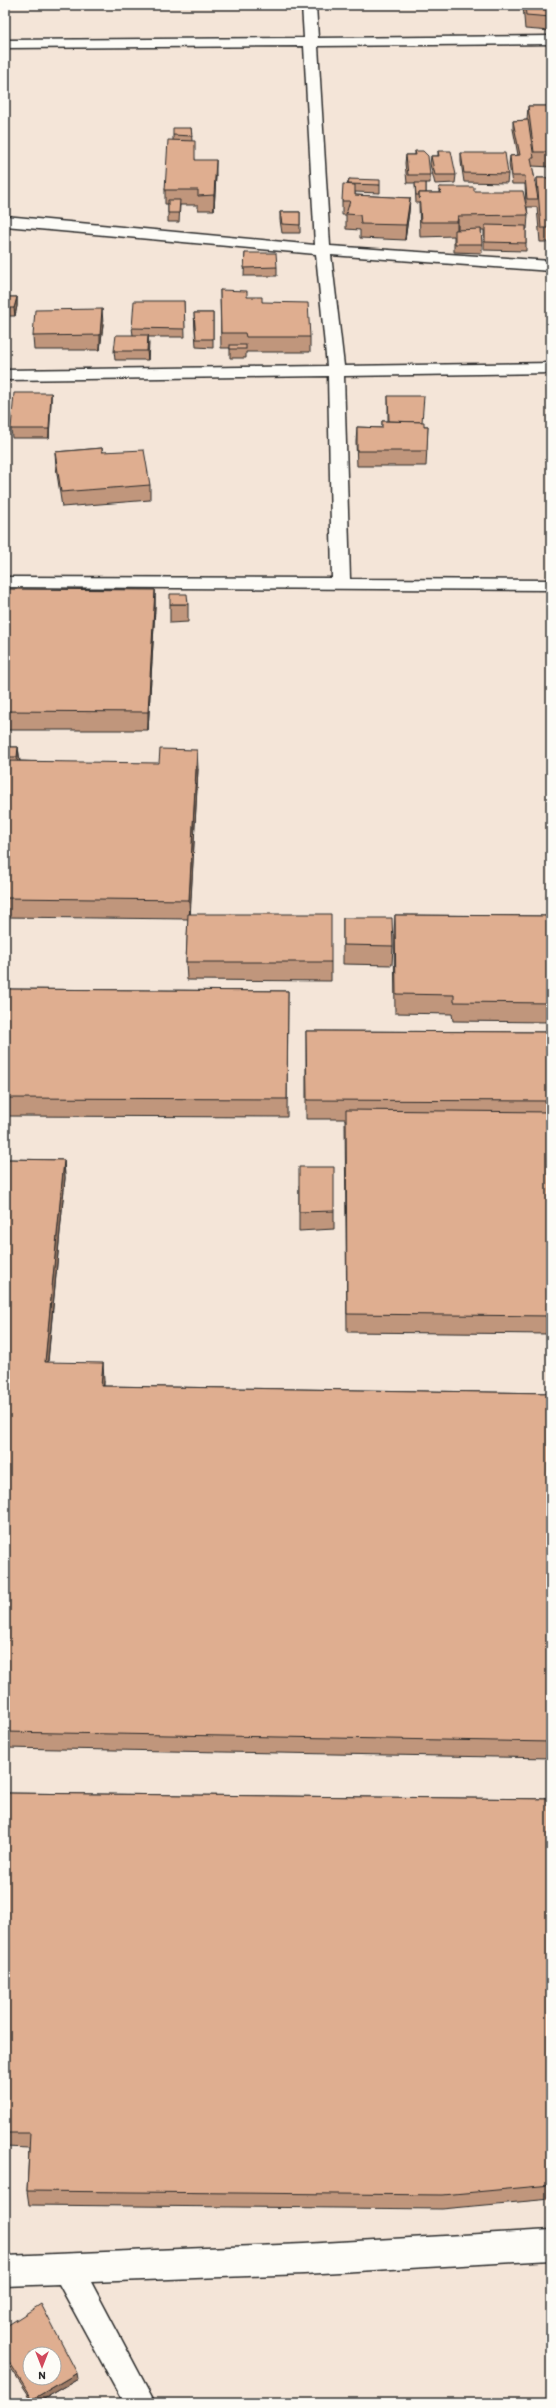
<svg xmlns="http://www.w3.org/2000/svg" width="556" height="2408" font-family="Itim,sans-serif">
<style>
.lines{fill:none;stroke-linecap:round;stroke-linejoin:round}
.street-casing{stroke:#2b2b2b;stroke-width:3}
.street{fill:#fdfcf7;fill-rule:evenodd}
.wall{fill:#c0967c;stroke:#2b2b2b}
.shaded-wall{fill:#9c7a65;stroke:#2b2b2b}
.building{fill:#dfae90;stroke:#2b2b2b;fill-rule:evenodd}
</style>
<rect width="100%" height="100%" fill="#f4e5d8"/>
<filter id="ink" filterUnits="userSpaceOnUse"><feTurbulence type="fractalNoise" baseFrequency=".025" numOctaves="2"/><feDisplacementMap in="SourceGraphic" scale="8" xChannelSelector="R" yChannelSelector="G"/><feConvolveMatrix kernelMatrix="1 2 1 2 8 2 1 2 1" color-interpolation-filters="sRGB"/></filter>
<g filter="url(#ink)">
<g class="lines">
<!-- street casing -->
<g class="street-casing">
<g id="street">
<polygon points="302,5 316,5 318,38 551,36 551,44 318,46 330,246 551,261 551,271 331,255 344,366 551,363 551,373 344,376 350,579 551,580 551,590 5,587 5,577 332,578 328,376 5,380 5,370 327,366 316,254 5,226 5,216 315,245 304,46 5,48 5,40 304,38"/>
<polygon points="551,2230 551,2260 304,2274 91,2282 155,2403 124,2403 59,2284 5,2286 5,2256 304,2244"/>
</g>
</g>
<!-- street -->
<use href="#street" class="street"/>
</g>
<!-- wall -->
<g class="wall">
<polygon points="523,5 551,5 551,31 525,29"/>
<polygon points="528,106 551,106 551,167 532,166 537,189 537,178 551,178 551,242 540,242 537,207 527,207 528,215 527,229 526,229 526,251 484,250 484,230 481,230 482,244 482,253 454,252 454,236 420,237 419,203 416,203 415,183 407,183 405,163 406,155 415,155 415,151 430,175 430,183 426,183 426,193 439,193 439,187 474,191 526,203 525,184 512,184 509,164 510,156 518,155 513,129 513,121 527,120"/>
<polygon points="191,128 192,141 195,160 216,175 214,210 198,210 198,205 180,205 179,222 168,222 168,204 165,204 165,190 173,140 173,135"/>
<polygon points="438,151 456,175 455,183 435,184 430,164 431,156 438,156"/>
<polygon points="461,153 508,174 507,183 464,182 461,162"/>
<polygon points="349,179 380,185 380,193 355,192 355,195 410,198 409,212 405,240 360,238 360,230 346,229 346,215 342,215 342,201"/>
<polygon points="280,212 300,212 300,233 282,233 280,220"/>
<polygon points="245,253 277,267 277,276 244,276"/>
<polygon points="220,290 247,297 262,302 310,337 310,352 246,352 246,358 230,358 230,348 221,348"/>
<polygon points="5,297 17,297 17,306 15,316 5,316"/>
<polygon points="184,301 185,337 148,337 148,360 115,360 114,351 133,335 132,328"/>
<polygon points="194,313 213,313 213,348 196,347"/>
<polygon points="103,324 100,350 34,350 33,336"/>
<polygon points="51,393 51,402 49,438 12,438 11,429"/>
<polygon points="388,396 422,422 424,426 428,426 426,466 357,466 356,442 357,427 382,428 382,421 388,421"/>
<polygon points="102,448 103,452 150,485 150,500 62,507 56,467 55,452"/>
<polygon points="5,589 155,590 155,608 148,730 5,730"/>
<polygon points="170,604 188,604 188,622 170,623"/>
<polygon points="5,747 18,747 20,761 198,769 190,914 331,962 331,981 187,980 186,962 188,919 5,917"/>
<polygon points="395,915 551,916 551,1022 453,1021 452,1014 395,1013 394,933"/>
<polygon points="343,918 393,946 392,965 343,964"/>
<polygon points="5,989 288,991 287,1117 5,1116"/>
<polygon points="306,1031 551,1032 551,1334 347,1332 345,1119 306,1119"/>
<polygon points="5,1159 64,1160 65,1178 48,1362 104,1381 104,1386 551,1393 551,1758 5,1748"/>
<polygon points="299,1185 334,1211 334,1229 299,1231"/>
<polygon points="5,1793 551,1799 551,2199 442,2209 29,2205 27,2191 29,2148 5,2147"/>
<polygon points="5,2327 78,2379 37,2403 34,2403 5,2359"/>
</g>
<!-- shaded-wall -->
<g class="shaded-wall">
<polygon points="216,160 216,175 214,210 214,195"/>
<polygon points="410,198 409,212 405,240 406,225"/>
<polygon points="458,216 458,230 457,236 457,222"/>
<polygon points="17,297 17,306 15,316 14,308"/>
<polygon points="102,309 103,324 100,350 100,335"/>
<polygon points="148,335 149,344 148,360 147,351"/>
<polygon points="51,393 51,402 49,438 49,429"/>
<polygon points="155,590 155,608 148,730 148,712"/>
<polygon points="18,747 20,765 19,776 17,757"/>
<polygon points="197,750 198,769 190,919 189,900"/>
<polygon points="64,1160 65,1178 46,1380 45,1362"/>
<polygon points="103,1363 104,1381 102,1404 101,1386"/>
<polygon points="77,2373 78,2379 37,2403 34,2403 33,2399"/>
</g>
<!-- building -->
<g class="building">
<polygon points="525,5 551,5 551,17 526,15"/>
<polygon points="528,106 551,106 551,152 534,152"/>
<polygon points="528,120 534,158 531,158 538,199 527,199 525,176 512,176 510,156 520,155 513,121"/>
<polygon points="173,128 191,128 192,136 173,135"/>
<polygon points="168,140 195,141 195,160 216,160 214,195 198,196 198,190 165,190"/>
<polygon points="415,151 423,151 428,156 430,175 408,175 406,155 416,155"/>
<polygon points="438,151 451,151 456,175 435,175 431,156 439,156"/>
<polygon points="461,153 505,153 508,174 464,173"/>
<polygon points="537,178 551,178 551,228 541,228"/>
<polygon points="349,179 380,180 380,185 348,184"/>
<polygon points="415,183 426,183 426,193 419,193 419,195 416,195"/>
<polygon points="343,184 355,185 355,195 410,198 406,225 361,224 360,215 346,214 350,201 342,201"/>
<polygon points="439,187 474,187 474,191 523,191 528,215 458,216 457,222 421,222 419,193 441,193"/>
<polygon points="168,200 180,200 179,213 168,213"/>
<polygon points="280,212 300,212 300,225 282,224"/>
<polygon points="485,225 526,226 526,243 485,242"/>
<polygon points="481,229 482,244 455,244 455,230"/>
<polygon points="245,253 276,253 277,267 244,268"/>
<polygon points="220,290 247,291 247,297 262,297 262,302 308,303 310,337 246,337 245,333 221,333"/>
<polygon points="5,297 17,297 14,308 5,308"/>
<polygon points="134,301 184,301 185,329 132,328"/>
<polygon points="102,309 100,335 33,336 35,310"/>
<polygon points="194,313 213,313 213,339 196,339"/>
<polygon points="116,335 148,335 147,351 114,351"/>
<rect x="230" y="345" width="16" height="4"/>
<polygon points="14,393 51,393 49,429 11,429"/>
<polygon points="388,396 424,396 422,422 389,421"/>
<polygon points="382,421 424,422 424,426 428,426 427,451 357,451 357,427 382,428"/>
<polygon points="102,448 102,452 144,450 150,485 61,492 55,452"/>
<polygon points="5,589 155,590 148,712 5,711"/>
<polygon points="170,594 187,594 188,604 170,604"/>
<polygon points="5,747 18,747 17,757 5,757"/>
<polygon points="160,749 197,750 189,900 5,898 5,761 159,763"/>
<polygon points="188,914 331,914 331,962 186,962"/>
<polygon points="395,915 551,916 551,1003 454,1002 454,995 396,994"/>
<polygon points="343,918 392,918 393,946 343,945"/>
<polygon points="5,989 288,991 287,1099 5,1098"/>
<polygon points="306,1031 551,1032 551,1101 307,1100"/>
<polygon points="346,1110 551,1112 551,1316 347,1314"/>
<polygon points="5,1159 64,1160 45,1362 103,1363 101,1386 551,1393 551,1742 5,1732"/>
<polygon points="299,1167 334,1167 334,1211 299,1212"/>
<polygon points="5,1793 551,1799 551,2185 443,2195 27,2191 30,2133 5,2133"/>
<path d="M41,2304L77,2373L33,2399L5,2355V2327ZM30,2354H54V2378H30Z"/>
</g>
</g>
<!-- margin -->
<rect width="556" height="2408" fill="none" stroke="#fdfcf7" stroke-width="20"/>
<rect x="10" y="10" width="536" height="2388" fill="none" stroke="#2b2b2b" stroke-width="1.5" filter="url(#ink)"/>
<!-- north arrow -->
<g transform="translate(42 2366) rotate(180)"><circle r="19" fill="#fdfcf7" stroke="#a9a8a5"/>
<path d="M0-3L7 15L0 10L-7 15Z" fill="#d1495b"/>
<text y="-6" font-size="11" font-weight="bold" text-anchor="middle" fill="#2b2b2b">N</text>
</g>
</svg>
